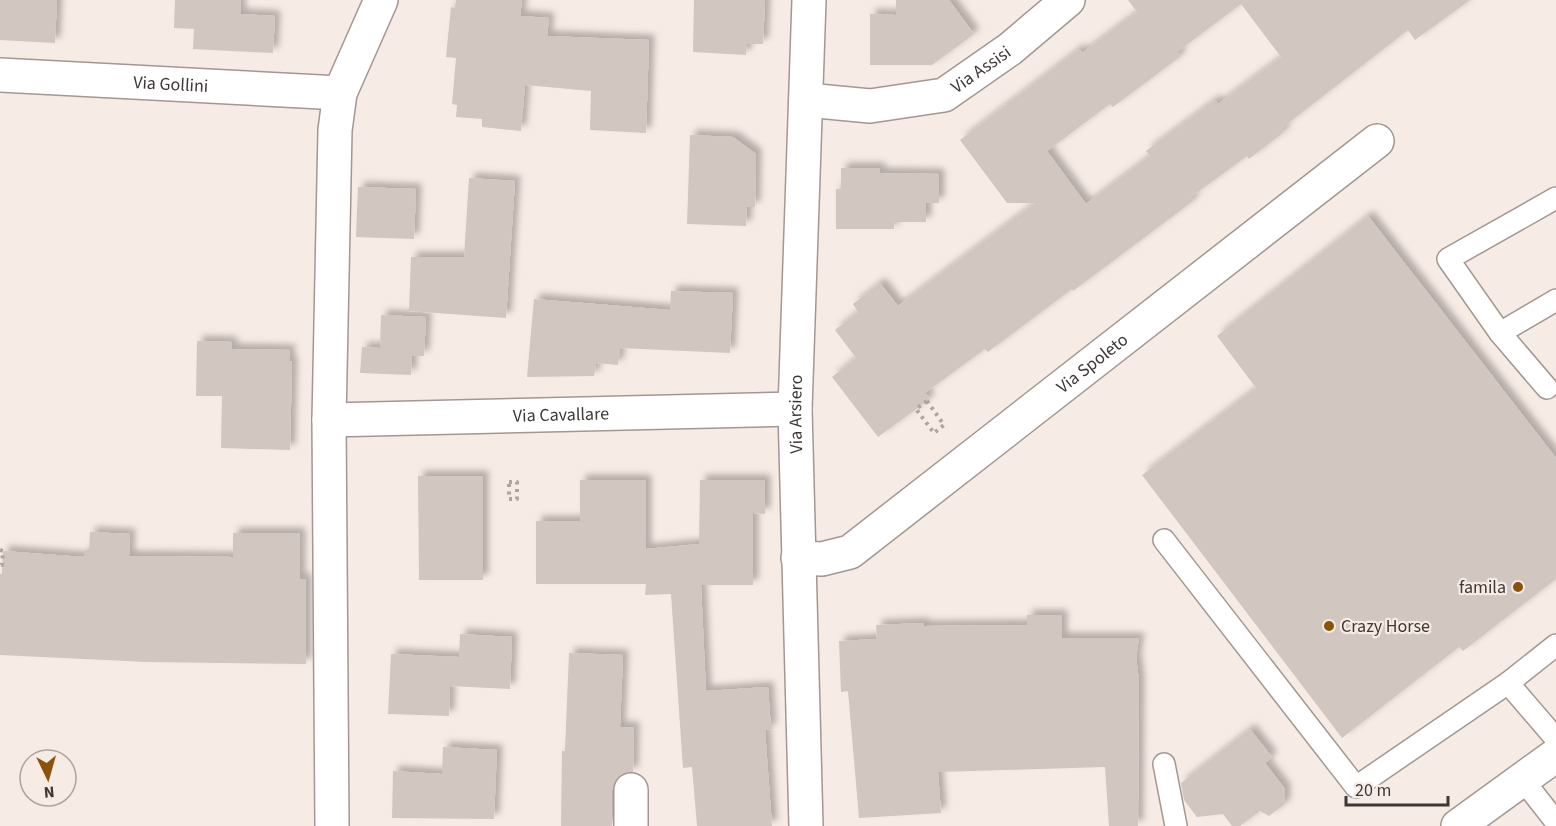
<svg xmlns="http://www.w3.org/2000/svg" width="1556" height="826" font-family="'Source Sans 3',sans-serif">
<style>
.building{fill:#d2c6c1;fill-rule:evenodd;filter:url(#shadow)}
.lines{fill:none;stroke-linecap:round;stroke-linejoin:round}
.service-casing{stroke:#a29792;stroke-width:24}
.minor-casing{stroke:#a29792;stroke-width:36}
.secondary-casing{stroke:#a29792;stroke-width:36}
.path{stroke:#aea5a0;stroke-width:4;stroke-dasharray:3 4.5;stroke-linecap:butt}
.service{stroke:#fff;stroke-width:21}
.minor{stroke:#fff;stroke-width:33}
.secondary{stroke:#fff;stroke-width:33}
.poi-dot{fill:#8b5209;stroke:#f7ebe5;stroke-width:2}
.labels{text-anchor:middle;stroke-width:4.5;stroke-linejoin:round;paint-order:stroke}
.street-label{font-size:18px;fill:#3d3836;stroke:#f7ebe5}
.poi-label{font-size:18px;fill:#3d3836;stroke:#f7ebe5;text-anchor:end}
</style>
<defs>
<filter id="shadow"><feDropShadow dx="5.5" dy="-5.5" stdDeviation="3" flood-color="#0004"/></filter>
</defs>
<rect width="100%" height="100%" fill="#f7ebe5"/>
<!-- building -->
<g class="building">
<polygon points="0,0 57,0 55,43 0,40"/>
<polygon points="175,0 241,0 240,14 275,16 273,53 193,49 194,29 174,28"/>
<polygon points="456,0 522,0 520,16 549,18 547,36 649,40 646,133 590,130 591,91 525,85 521,131 482,127 482,119 456,117 457,105 452,104 456,58 446,57 451,7 455,8"/>
<polygon points="694,0 765,0 763,44 747,44 746,55 693,52"/>
<polygon points="896,0 949,0 974,34 932,65 870,65 870,14 896,15"/>
<path d="M1128,0H1470L1415,40L1408,30L1282,128L1284,132L1249,159L1247,156L1191,197L1193,201L1073,291L1072,289L988,352L985,349L925,393L930,399L878,437L832,377L856,358L835,330L858,312L853,304L880,283L898,306L1035,203H1007L960,140L1079,49L1082,53L1137,12ZM1241,4L1281,57L1218,104L1215,100L1146,151L1150,156L1086,204L1047,151L1110,104L1113,107L1181,56L1177,52Z"/>
<polygon points="690,135 733,137 756,154 755,207 747,207 746,226 687,224"/>
<polygon points="841,168 880,168 880,173 939,174 939,203 926,203 926,222 894,222 894,229 836,229 836,189 841,189"/>
<polygon points="469,178 515,181 506,318 409,311 411,257 464,257"/>
<polygon points="358,187 416,189 414,239 356,237"/>
<polygon points="1368,216 1556,458 1556,579 1463,651 1459,647 1342,738 1142,475 1256,388 1217,336"/>
<polygon points="671,291 733,293 730,353 620,348 618,365 596,363 594,376 527,377 534,299 670,310"/>
<polygon points="381,315 426,317 424,356 412,356 411,375 360,373 362,347 380,348"/>
<polygon points="197,341 232,342 232,349 290,350 289,361 292,362 290,450 221,448 222,396 196,396"/>
<polygon points="418,476 483,476 483,580 419,580"/>
<polygon points="580,480 646,480 646,549 699,544 700,480 765,480 765,514 753,513 753,585 701,585 706,691 768,687 771,729 765,730 772,826 697,826 692,767 683,768 671,594 645,595 646,584 536,584 536,521 580,521"/>
<polygon points="90,532 130,534 129,556 233,557 233,533 300,533 300,579 306,579 306,664 147,662 0,655 0,574 2,574 3,551 84,557 84,552 89,552"/>
<polygon points="1027,615 1062,615 1062,638 1139,638 1136,657 1139,681 1138,826 1109,826 1105,767 938,772 941,813 859,818 848,691 841,692 839,641 877,639 876,625 924,623 924,626 1027,625"/>
<polygon points="460,634 512,637 510,689 450,686 449,716 388,714 391,654 459,657"/>
<polygon points="569,653 623,655 620,727 634,727 633,772 622,774 615,781 612,790 612,826 561,826 562,751 565,751"/>
<polygon points="1250,729 1272,757 1265,763 1285,789 1285,804 1269,816 1260,811 1240,826 1232,826 1223,814 1197,817 1184,800 1181,783"/>
<polygon points="443,747 497,750 494,819 392,818 393,771 442,774"/>
</g>
<g class="lines">
<!-- service casing -->
<g class="service-casing">
<g id="service">
<polyline points="1500,333 1556,300"/>
<polyline points="1547,388 1500,333 1448,259 1556,198"/>
<polyline points="1164,540 1356,787 1508,683"/>
<polyline points="1556,645 1508,683 1556,739"/>
<polyline points="1164,764 1176,826"/>
<polyline points="1523,780 1556,822"/>
</g>
</g>
<!-- minor casing -->
<g class="minor-casing">
<g id="minor">
<path id="s1" d="M0,75L340,93"/>
<path id="s2" d="M807,100L870,106L944,95L1010,49L1068,0"/>
<path id="s3" d="M329,420L795,409"/>
<path id="s4" d="M798,558L822,559L850,552L1377,141"/>
<polyline points="332,826 329,420 335,130 340,93 381,0"/>
<polyline points="631,826 631,790"/>
<path id="s5" d="M806,826L795,409L809,0"/>
</g>
</g>
<!-- secondary casing -->
<g class="secondary-casing">
<polyline id="secondary" points="1458,826 1556,755"/>
</g>
<!-- path -->
<g class="path">
<polygon points="927,401 944,425 934,433 916,409"/>
<rect x="509" y="482" width="8" height="17"/>
<polyline points="0,550 3,551 2,565 0,565"/>
</g>
<!-- service -->
<use href="#service" class="service"/>
<!-- minor -->
<use href="#minor" class="minor"/>
<!-- secondary -->
<use href="#secondary" class="secondary"/>
</g>
<!-- markers -->
<g class="poi-dot">
<circle cx="1518" cy="587" r="6"/>
<circle cx="1329" cy="626" r="6"/>
</g>
<g class="labels">
<!-- street labels -->
<g class="street-label">
<text dy="6" stroke="none"><textPath href="#s2" startOffset="183">Via Assisi</textPath></text>
<text dy="6" stroke="none"><textPath href="#s1" startOffset="171">Via Gollini</textPath></text>
<text dy="6" stroke="none"><textPath href="#s4" startOffset="360">Via Spoleto</textPath></text>
<text dy="6" stroke="none"><textPath href="#s5" startOffset="412">Via Arsiero</textPath></text>
<text dy="6" stroke="none"><textPath href="#s3" startOffset="232">Via Cavallare</textPath></text>
</g>
<!-- poi labels -->
<g class="poi-label">
<text x="1506" y="593">famila</text>
<text x="1341" y="632" text-anchor="start">Crazy Horse</text>
</g>
</g>
<!-- north arrow -->
<g transform="translate(48 778) rotate(175)"><circle r="28" fill="#f7ebe5" stroke="#ada39f" stroke-width="1.5"/>
<path d="M0-4.5L10 22L0 15L-10 22Z" fill="#8b5209"/>
<text y="-9" font-size="16" font-weight="bold" text-anchor="middle" fill="#3d3836">N</text>
</g>
<!-- scale -->
<path d="M1346 796v9h102v-9" fill="none" stroke="#3d3836" stroke-width="3"/>
<text x="1355" y="796" font-size="18" fill="#3d3836" stroke="#f7ebe5" stroke-width="4.5" paint-order="stroke">20 m</text>
</svg>
